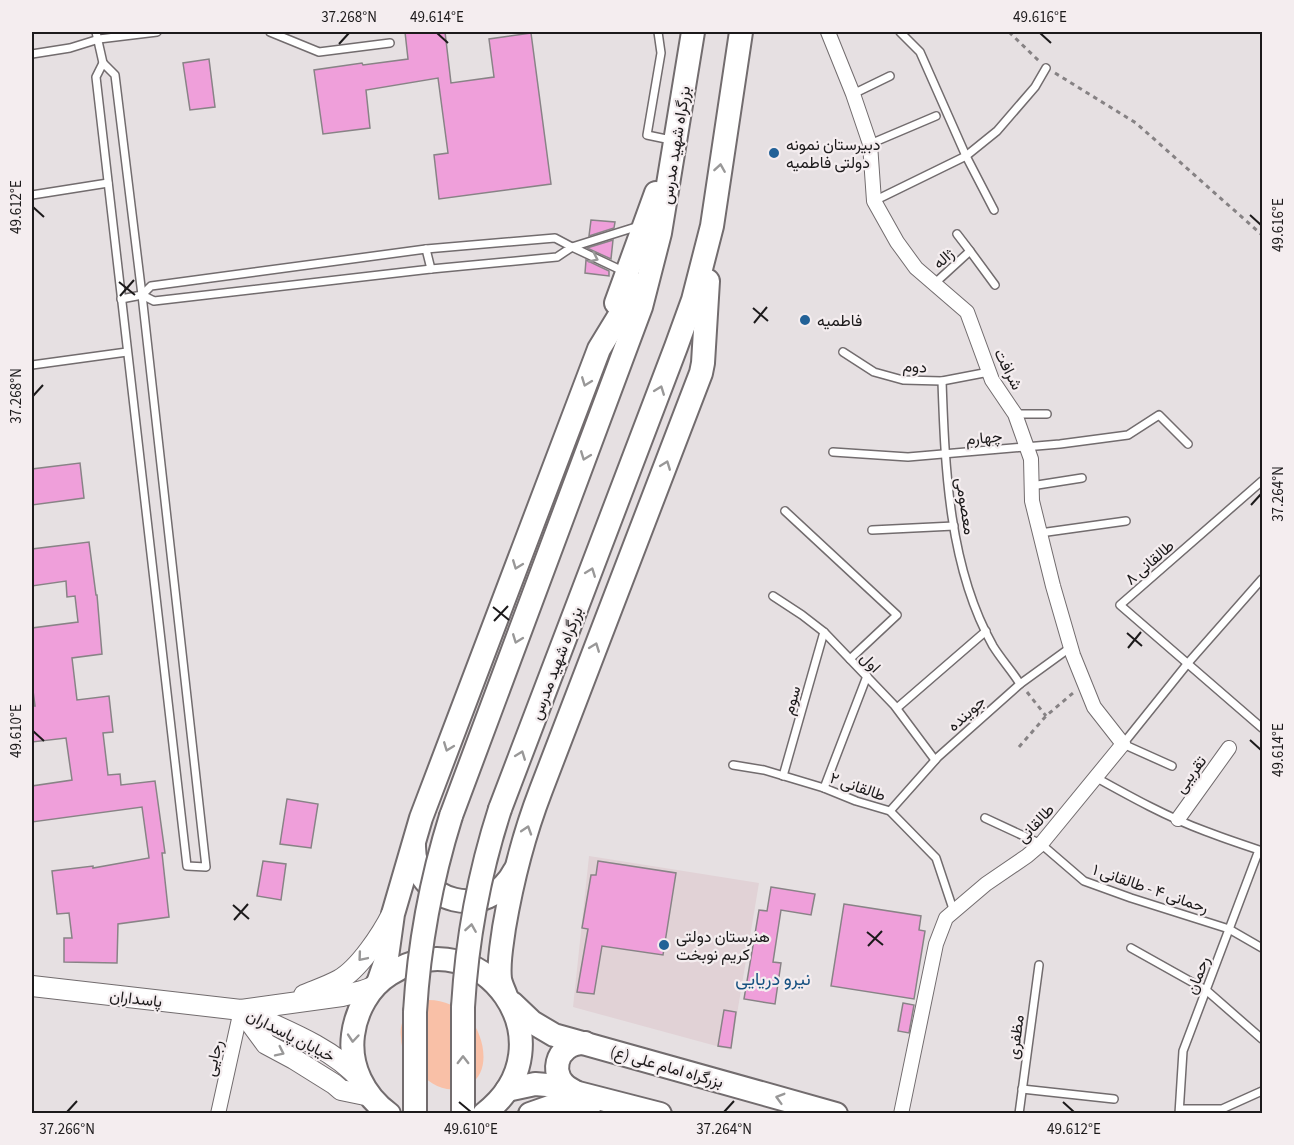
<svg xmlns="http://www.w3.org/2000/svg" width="1294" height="1145" font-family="'Source Sans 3',Vazirmatn,sans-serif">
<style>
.built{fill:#e1d2d6}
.green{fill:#f9c0a7}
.building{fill:#ef9fda;stroke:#888386;stroke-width:1.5}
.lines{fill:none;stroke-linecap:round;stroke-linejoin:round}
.service-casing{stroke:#726c6e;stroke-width:10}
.minor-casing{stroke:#726c6e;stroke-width:16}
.secondary-casing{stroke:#726c6e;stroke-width:22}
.trunk-casing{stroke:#726c6e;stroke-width:26}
.path{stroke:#868284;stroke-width:3;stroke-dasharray:4.5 4.5;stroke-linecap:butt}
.service{stroke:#fff;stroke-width:7}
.minor{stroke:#fff;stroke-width:14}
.secondary{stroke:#fff;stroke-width:20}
.trunk{stroke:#fff;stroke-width:22}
.trunk-bridge-casing{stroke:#726c6e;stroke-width:26;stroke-linecap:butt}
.trunk-bridge{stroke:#fff;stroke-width:22}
.oneway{stroke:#999898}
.ticks{fill:none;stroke:#1c1a1b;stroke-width:2}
.poi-dot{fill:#226197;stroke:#f4edef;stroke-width:2}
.labels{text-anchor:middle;stroke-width:4.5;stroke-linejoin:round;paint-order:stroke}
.poi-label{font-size:16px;fill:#1c1a1b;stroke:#f4edef;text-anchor:start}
.street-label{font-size:16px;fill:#1c1a1b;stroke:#f4edef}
.neighbourhood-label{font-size:18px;fill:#155080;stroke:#f4edef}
.neatline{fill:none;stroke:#1c1a1b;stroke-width:2}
.ticks-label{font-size:15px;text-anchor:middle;fill:#1c1a1b}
</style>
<rect width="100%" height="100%" fill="#e6e0e2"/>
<!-- built -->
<polygon class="built" points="589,856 759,883 731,1050 573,1007"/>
<!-- green -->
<path class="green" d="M429,1000C444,1000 460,1007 470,1019C484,1035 492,1072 469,1085C448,1096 430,1085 416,1069C413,1066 409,1063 406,1059C403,1052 401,1044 401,1037C400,1031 401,1024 404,1018C406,1015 410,1012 413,1009C419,1004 422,1001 429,1000Z"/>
<!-- building -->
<g class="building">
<polygon points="405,32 445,32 451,83 494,77 489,39 531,33 551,184 439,199 434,155 448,153 438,78 366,90 370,128 323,134 314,70 362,63 363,65 408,59"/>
<polygon points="209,59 215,107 190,110 183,63"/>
<polygon points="591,220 615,222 614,228 589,236"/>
<polygon points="613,240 611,259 587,248"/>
<polygon points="586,260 609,271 609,276 585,273"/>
<polygon points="80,463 84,498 32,505 32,469"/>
<polygon points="89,542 96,595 97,595 102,654 72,658 77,700 109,696 113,732 103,733 108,775 120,774 121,785 155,781 165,853 162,853 169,917 118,924 117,963 64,962 64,938 72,938 69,913 57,914 52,871 93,866 93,868 149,858 142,807 32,822 32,786 72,780 66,738 32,742 32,706 35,706 32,683 32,628 78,622 75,596 67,597 66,581 32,586 32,549"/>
<polygon points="287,799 318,804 311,848 280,844"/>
<polygon points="263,861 286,864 281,900 257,896"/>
<polygon points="598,861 676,873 663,955 602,946 594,994 577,992 588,929 582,928 591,875 596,875"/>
<polygon points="771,887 815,894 811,915 781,910 773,962 781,963 775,1004 744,999 759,910 767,911"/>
<polygon points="844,904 921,916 919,930 925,931 914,999 831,986"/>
<polygon points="903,1003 914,1005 909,1033 898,1031"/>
<polygon points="724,1010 736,1012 731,1048 718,1046"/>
</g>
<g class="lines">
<!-- service casing -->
<g class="service-casing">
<g id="service">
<polyline points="96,32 103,63"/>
<polyline points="270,32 319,52 390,43"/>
<polyline points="658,32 661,53 647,135 671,140"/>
<polyline points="900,32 920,52 966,156 994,210"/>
<polyline points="32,54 70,48 99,39 157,32"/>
<polygon points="103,63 115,75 142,295 206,867 187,866 96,77"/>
<polyline points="853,94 890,76"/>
<polyline points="870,144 936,116"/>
<polyline points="32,195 108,183"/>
<polyline points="874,201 966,156 997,131 1035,87 1046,68"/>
<polygon points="555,238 572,247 557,257 431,269 154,301 142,295 151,286 426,249"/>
<polyline points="426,249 431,269"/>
<polyline points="970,251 995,285"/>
<polyline points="623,271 572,247 639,226"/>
<polyline points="934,284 970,251 957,234"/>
<polyline points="121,299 142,295"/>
<polyline points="843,352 874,372 903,380 942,381 989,372"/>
<polyline points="32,365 127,352"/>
<path d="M942,381C945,469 949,568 993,646C1001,659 1012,671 1020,684"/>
<polyline points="1015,414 1047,414"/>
<polyline points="833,452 908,457 1060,444 1128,435 1159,415 1188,444"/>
<polyline points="1262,481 1120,605 1262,728"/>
<polyline points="1031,486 1082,478"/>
<polyline points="785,511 897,615 850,659"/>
<polyline points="872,530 954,526"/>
<polyline points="1040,533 1126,521"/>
<polyline points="773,596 802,615 824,632 894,705 935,760"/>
<polyline points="897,708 986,631"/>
<polyline points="733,765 764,770 824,788 856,801 890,811 936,858 954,912"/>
<polyline points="1172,766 1123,744 1188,663 1262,579"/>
<polyline points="783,776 824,632"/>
<path d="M1095,777C1131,797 1167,817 1205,831C1223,838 1241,844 1259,850L1183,1051L1179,1114"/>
<polyline points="824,788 867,676"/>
<polyline points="890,811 938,757 1020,684 1071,647"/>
<polyline points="985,818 1041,844 1084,881 1131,898 1229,929 1262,948"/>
<polyline points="1131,948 1206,990 1262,1039"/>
<polyline points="1022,1089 1114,1099"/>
<polyline points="1180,1109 1222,1109 1262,1091"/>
<polyline points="1019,1114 1039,965"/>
</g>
</g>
<!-- minor casing -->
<g class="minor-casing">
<g id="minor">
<polyline points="828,32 853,94 870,144 874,201 897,242 916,268 967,312 992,380 1015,414 1031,459 1032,501 1053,586 1073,655 1094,707 1123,744 1041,844 1027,856 986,884 946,918 936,944 901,1114"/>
<polyline points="1178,819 1229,748"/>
<polyline points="218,1114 241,1010"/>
</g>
</g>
<!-- secondary casing -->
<g class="secondary-casing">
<g id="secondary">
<polyline points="32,986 241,1010 342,996 362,991 376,986"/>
<path d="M304,995C316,990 328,986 339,980C359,969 382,934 392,914"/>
<polyline points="241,1010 266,1044 294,1059 334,1084 341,1090 370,1096"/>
<path d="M241,1010C280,1028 332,1047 360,1079"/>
</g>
</g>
<!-- trunk casing -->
<g class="trunk-casing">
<g id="trunk">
<polyline points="616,303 656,193"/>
<polyline points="500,809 676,347 693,300 712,226 741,32"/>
<polyline points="451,816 641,307 660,233 693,32"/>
<path d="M414,845C413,904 488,923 515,870"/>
<polyline points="378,983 387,957 393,914 421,818 599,349 638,285"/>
<path d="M506,996C504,990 501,985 500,979C498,962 502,944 504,928C512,881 524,834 541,790L701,373L703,363L708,281"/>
<polyline points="512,1003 532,1022 554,1035 836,1114"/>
<polyline points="507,1090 535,1084 547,1085 660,1114"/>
<path d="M574,1091C546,1079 555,1042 585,1043"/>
<path d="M389,1114C364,1096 349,1066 353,1035C356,1011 369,987 390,974C482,915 574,1045 484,1114"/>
<polyline points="415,1114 415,1012"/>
<polyline points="463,1114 463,1007"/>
<polyline points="530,1114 550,1107 593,1102"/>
</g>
</g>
<!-- path -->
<g class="path">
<polyline points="1009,32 1040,62"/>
<polyline points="1055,73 1136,123 1262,235"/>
<polyline points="1027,692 1046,716"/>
<polyline points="1019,747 1046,716 1073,693"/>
</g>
<!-- service -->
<use href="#service" class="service"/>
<!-- minor -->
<use href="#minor" class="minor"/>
<!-- secondary -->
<use href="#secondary" class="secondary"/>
<!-- trunk -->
<use href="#trunk" class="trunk"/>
<!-- trunk-bridge casing -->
<g class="trunk-bridge-casing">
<g id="trunk-bridge">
<path d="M463,1007C467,939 479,874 500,809"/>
<path d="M415,1012C419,945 431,880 451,816"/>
</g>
</g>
<!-- trunk-bridge -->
<use href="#trunk-bridge" class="trunk-bridge"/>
</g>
<!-- one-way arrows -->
<defs><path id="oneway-chevron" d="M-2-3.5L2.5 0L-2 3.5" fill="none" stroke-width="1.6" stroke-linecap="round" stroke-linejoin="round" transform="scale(1.5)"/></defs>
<g class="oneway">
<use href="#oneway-chevron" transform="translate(720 168) rotate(-81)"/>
<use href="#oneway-chevron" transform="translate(594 258) rotate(25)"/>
<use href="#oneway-chevron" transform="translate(586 382) rotate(111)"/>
<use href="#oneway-chevron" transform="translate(660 390) rotate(-69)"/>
<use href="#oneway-chevron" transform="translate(585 456) rotate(111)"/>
<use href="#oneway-chevron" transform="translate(666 465) rotate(-69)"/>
<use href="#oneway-chevron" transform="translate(517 565) rotate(111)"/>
<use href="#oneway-chevron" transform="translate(591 572) rotate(-69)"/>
<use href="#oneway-chevron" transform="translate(517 639) rotate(111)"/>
<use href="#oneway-chevron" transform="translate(595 647) rotate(-69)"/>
<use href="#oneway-chevron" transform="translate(448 747) rotate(111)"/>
<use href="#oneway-chevron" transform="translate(521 755) rotate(-69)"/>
<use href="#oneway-chevron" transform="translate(527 830) rotate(-72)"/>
<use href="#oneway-chevron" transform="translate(471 928) rotate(-81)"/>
<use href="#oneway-chevron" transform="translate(362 957) rotate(130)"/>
<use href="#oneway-chevron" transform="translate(353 1038) rotate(95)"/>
<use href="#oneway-chevron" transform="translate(280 1052) rotate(26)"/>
<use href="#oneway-chevron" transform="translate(463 1060) rotate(-90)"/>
<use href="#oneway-chevron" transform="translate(780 1098) rotate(-164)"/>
</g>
<!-- ticks -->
<path class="ticks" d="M437,33L448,43M1040,33L1051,43M339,44L349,33M33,207L44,217M1250,215L1261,225M119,282L135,295M120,296L134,280M753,308L768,321M754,323L767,307M33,396L43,385M1251,505L1261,494M493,607L509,620M494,621L508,606M1127,633L1142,646M1128,648L1141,632M33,731L44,741M1250,740L1261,750M233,905L249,919M234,920L248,904M867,932L883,945M868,946L882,931M459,1102L471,1112M1063,1102L1074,1112M67,1112L77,1101M724,1112L734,1101"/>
<!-- markers -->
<g class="poi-dot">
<circle cx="774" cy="153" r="6"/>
<circle cx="805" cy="320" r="6"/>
<circle cx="664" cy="945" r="6"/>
</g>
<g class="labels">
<!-- poi labels -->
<g class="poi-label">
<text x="786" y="150">دبیرستان نمونه<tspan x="786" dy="18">دولتی فاطمیه</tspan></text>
<text x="817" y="326">فاطمیه</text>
<text x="676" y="942">هنرستان دولتی<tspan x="676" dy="18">کریم نوبخت</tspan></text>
</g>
<!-- street labels -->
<g class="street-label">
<text transform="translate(675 145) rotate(-81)" y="6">بزرگراه شهید مدرس</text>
<text transform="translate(943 258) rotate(-42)" y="6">ژاله</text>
<text transform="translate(915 366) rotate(5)" y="6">دوم</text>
<text transform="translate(1009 369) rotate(63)" y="6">شرافت</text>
<text transform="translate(984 437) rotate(-5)" y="6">چهارم</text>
<text transform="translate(966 506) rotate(81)" y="6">معصومی</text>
<text transform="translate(1149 562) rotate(-41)" y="6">طالقانی ۸</text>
<text transform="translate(871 662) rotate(46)" y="6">اول</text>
<text transform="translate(556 663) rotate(-69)" y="6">بزرگراه شهید مدرس</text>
<text transform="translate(791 700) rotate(-74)" y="6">سوم</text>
<text transform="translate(966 713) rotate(-42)" y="6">جوینده</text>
<text transform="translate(1190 774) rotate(-54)" y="6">تقریبی</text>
<text transform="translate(858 786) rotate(19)" y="6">طالقانی ۲</text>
<text transform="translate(1035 823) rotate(-47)" y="6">طالقانی</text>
<text transform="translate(1151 888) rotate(19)" y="6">رحمانی ۴ - طالقانی ۱</text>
<text transform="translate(1197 975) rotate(-69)" y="6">رحمان</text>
<text transform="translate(136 998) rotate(7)" y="6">پاسداران</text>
<text transform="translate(291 1035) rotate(27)" y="6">خیابان پاسداران</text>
<text transform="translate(1015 1037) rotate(-82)" y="6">مظفری</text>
<text transform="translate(213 1058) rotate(-77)" y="6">رجایی</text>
<text transform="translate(667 1066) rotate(16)" y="6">بزرگراه امام علی (ع)</text>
</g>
<!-- neighbourhood labels -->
<g class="neighbourhood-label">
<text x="773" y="985">نیرو دریایی</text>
</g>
</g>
<!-- border -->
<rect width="1294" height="1145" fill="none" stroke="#f4edef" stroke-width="66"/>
<rect x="33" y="33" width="1228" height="1079" class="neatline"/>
<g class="ticks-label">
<text x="349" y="22">37.268°N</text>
<text x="437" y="22">49.614°E</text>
<text x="1040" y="22">49.616°E</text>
<text transform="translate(16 207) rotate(-90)" y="5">49.612°E</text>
<text transform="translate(1278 225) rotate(-90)" y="5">49.616°E</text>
<text transform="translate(16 396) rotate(-90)" y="5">37.268°N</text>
<text transform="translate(1278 494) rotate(-90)" y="5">37.264°N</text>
<text transform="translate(16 731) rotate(-90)" y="5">49.610°E</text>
<text transform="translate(1278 750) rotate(-90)" y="5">49.614°E</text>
<text x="67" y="1134">37.266°N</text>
<text x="471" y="1134">49.610°E</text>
<text x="724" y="1134">37.264°N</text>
<text x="1074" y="1134">49.612°E</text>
</g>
</svg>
